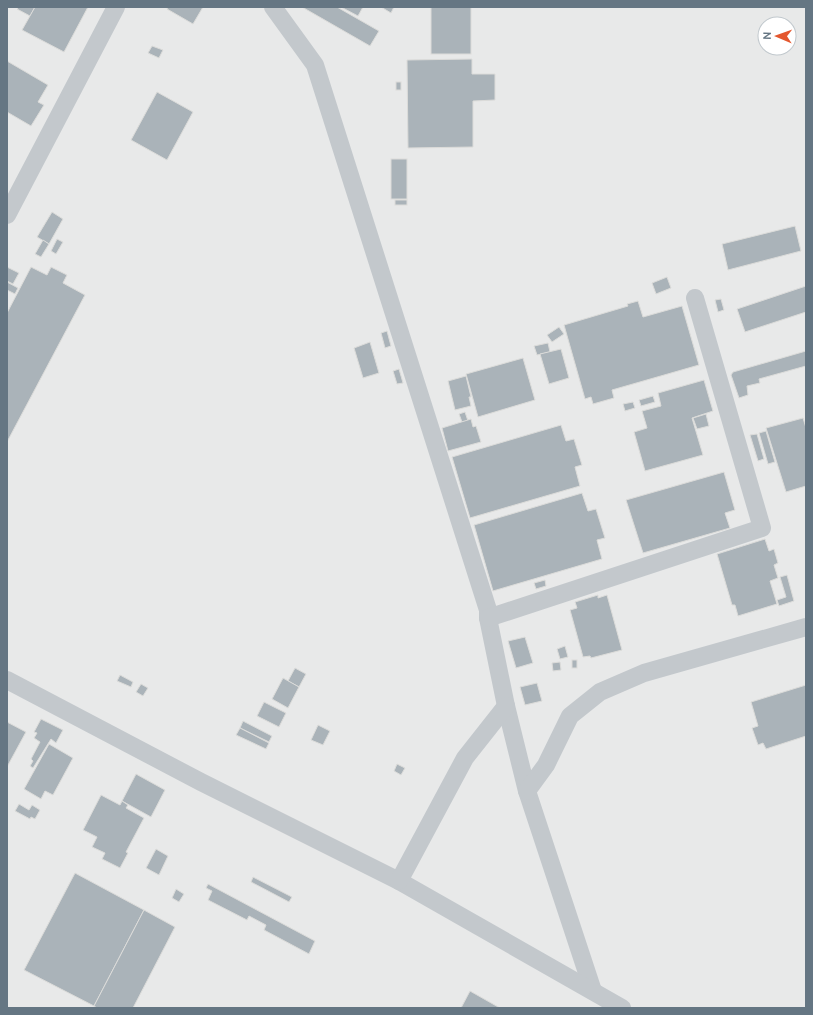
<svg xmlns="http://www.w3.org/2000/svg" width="813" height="1015" font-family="Ubuntu,sans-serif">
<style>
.built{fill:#e8e9e9;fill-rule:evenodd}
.building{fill:#aab3b9;stroke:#dcdcda}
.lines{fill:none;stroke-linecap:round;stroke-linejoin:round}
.minor{stroke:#c3c8cc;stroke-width:18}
</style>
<rect width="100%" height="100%" fill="#fafaf8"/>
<!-- built -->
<path class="built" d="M7,7H806V1008H7ZM765,24H789V48H765Z"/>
<!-- building -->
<g class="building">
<polygon points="19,7 35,7 30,16 17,9"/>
<polygon points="35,7 88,7 64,52 22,30"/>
<polygon points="168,7 203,7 193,24 167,9"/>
<polygon points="302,7 337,7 379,31 370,46"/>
<polygon points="341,7 363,7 358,16"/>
<polygon points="381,7 394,7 391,13"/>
<rect x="431" y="7" width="40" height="47"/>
<polygon points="152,46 163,50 159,58 148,53"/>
<polygon points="472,59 472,74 495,74 495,100 473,101 473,147 408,148 407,60"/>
<polygon points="7,61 48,85 38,102 44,105 31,126 7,112"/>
<rect x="396" y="82" width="5" height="8"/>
<polygon points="157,92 193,112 167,160 131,140"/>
<rect x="391" y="159" width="16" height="40"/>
<rect x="395" y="200" width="12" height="5"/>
<polygon points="52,212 63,219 49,244 37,237"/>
<polygon points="795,226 801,251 728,270 722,244"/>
<polygon points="57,239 63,242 56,254 51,251"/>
<polygon points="43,240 49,244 41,257 35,254"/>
<polygon points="7,267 19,273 13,284 7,281"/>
<polygon points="31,267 47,275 51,267 67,275 63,283 85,295 7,442 7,313"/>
<polygon points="667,277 671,288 656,294 652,283"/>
<polygon points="7,282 18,288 15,294 7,290"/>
<polygon points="806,286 806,312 745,332 737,309"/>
<polygon points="721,299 724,310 718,312 715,300"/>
<polygon points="638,301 643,317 682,306 699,365 612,390 614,398 593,404 591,397 585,399 564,325 628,306 627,304"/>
<polygon points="559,327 564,334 552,342 547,335"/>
<polygon points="387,331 391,346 385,348 381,333"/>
<polygon points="370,342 379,373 363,378 354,348"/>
<polygon points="548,343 550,352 537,355 534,346"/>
<polygon points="561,349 569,378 549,384 540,354"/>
<polygon points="806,351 806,366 759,379 760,383 747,386 748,395 739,398 731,375 733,372"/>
<polygon points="523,358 535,400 478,417 466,374"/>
<polygon points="399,369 403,383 397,384 393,371"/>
<polygon points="466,376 471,397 469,397 471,406 455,410 448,381"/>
<polygon points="704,380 713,411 692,418 703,455 645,471 634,432 647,428 642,411 661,406 658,393"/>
<polygon points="653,396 655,402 641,406 639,400"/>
<polygon points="633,402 635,408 625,411 623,404"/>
<polygon points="465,412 468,421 462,422 459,414"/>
<polygon points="706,414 709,426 697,429 693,418"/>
<polygon points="803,418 806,428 806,486 786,492 766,428"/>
<polygon points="471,419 473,427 476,426 481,442 448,451 442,428"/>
<polygon points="561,425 566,441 574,439 582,465 575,467 580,486 470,518 452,457"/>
<polygon points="766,431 775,462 768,464 759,433"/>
<polygon points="757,434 764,459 758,461 750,435"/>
<polygon points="724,472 735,510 725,513 730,528 643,553 626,500"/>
<polygon points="582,493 588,511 596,509 605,538 597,540 602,559 493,591 474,525"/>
<polygon points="765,539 769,551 774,549 778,563 774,565 778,578 770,581 777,604 738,616 735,605 732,605 717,554"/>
<polygon points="787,575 794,601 779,606 777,600 786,597 780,577"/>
<polygon points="545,580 546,586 536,589 534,583"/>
<polygon points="598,595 598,598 607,595 622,650 591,658 590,656 583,657 570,610 577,608 575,602"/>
<polygon points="525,637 533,663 516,668 508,641"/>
<polygon points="565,646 568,657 560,659 557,649"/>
<rect x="572" y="660" width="5" height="8"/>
<polygon points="560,662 561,670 553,671 552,663"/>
<polygon points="295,668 306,674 299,687 288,681"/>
<polygon points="120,675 133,682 131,687 117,681"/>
<polygon points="283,678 299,687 288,708 272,699"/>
<polygon points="537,683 542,701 525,705 520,687"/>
<polygon points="141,684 148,688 143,696 136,692"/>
<polygon points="806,685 806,736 766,749 763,743 758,745 752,728 758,726 751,702"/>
<polygon points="264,702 286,713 279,727 257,716"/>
<polygon points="41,719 63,730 56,743 51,739 33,768 30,766 33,761 31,759 40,742 34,738 37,733 34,732"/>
<polygon points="243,721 272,736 269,742 240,728"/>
<polygon points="7,722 26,732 7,767"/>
<polygon points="318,725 330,731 323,745 311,740"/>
<polygon points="240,728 269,743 266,749 236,735"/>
<polygon points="49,744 73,758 53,795 45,791 41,799 24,789"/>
<polygon points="397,764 405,768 401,775 394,771"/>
<polygon points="136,774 165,790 151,817 122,801"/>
<polygon points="101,795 120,805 122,801 128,805 126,808 144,818 126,852 128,853 120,868 102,859 105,853 92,847 97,837 83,830"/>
<polygon points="19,804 29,810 32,805 40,810 35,819 31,817 30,819 15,811"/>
<polygon points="156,849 168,856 159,875 146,868"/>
<polygon points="75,873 144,910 94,1006 24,970"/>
<polygon points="253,877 292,897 289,902 251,882"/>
<polygon points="208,884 315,941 309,954 264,930 266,925 249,916 247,920 208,900 212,891 206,888"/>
<polygon points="176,889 184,894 179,902 172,898"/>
<polygon points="144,910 175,927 133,1008 97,1008 94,1006"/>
<polygon points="470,991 500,1008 461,1008"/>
</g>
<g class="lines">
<!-- minor -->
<g class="minor">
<polyline points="273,7 315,65 488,610 488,618 506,706 527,791 593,991"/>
<polyline points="7,215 116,7"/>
<polyline points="488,618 762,528 695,298"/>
<polyline points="7,680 201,782 399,881 622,1008"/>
<polyline points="527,791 546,765 570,716 600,692 644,673 806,627"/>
<polyline points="399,881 465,758 506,706"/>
</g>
</g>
<!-- border -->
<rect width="813" height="1015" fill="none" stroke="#657683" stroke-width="16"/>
<!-- north arrow -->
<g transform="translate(777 36) rotate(272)"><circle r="19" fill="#ffffff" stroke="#c1c8cd"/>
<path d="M0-3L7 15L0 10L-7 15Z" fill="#e4572e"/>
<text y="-6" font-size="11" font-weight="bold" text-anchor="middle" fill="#657683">N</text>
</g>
</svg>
